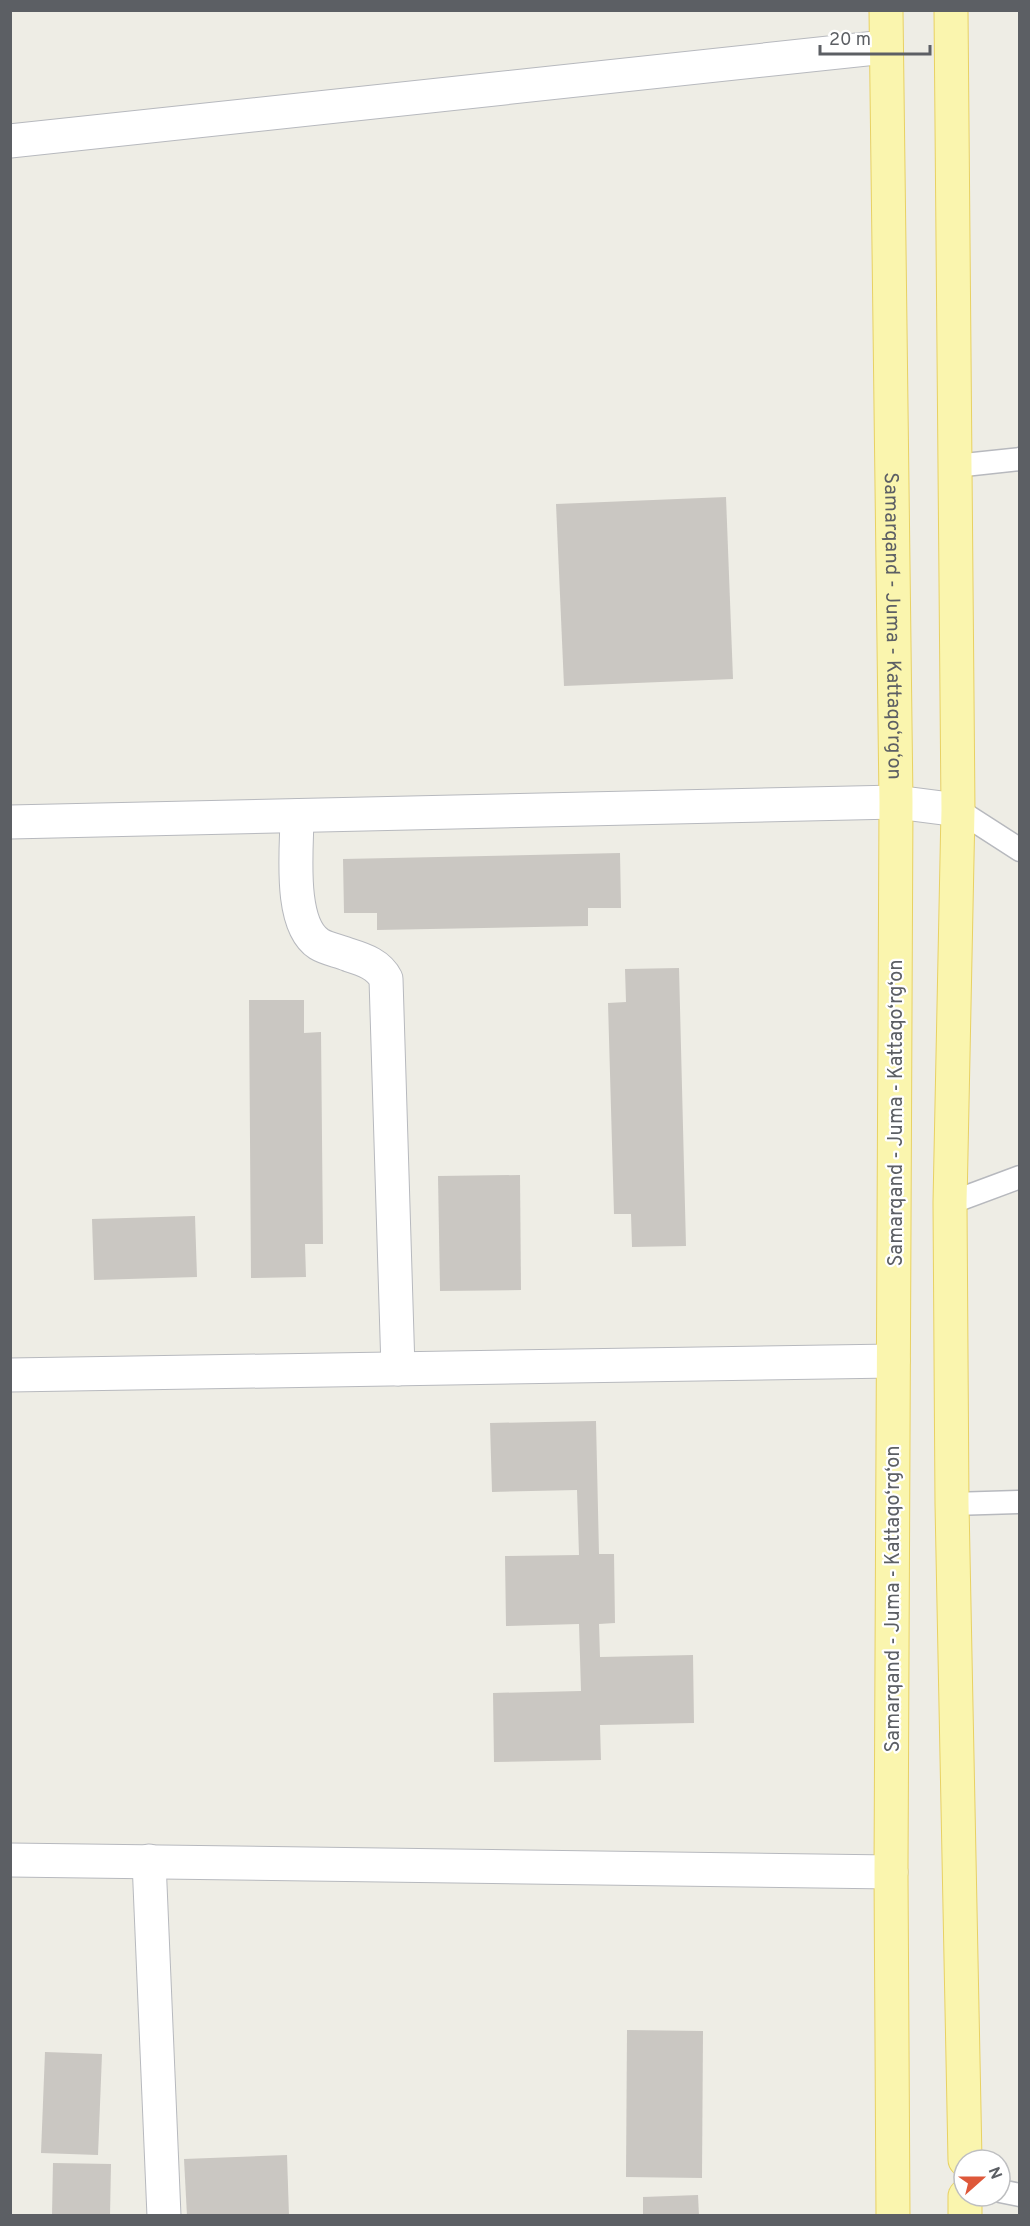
<svg xmlns="http://www.w3.org/2000/svg" width="1030" height="2226" font-family="Overpass,sans-serif">
<style>
.building{fill:#cac7c2}
.lines{fill:none;stroke-linecap:round;stroke-linejoin:round}
.lane-casing{stroke:#b7b9be;stroke-width:25}
.street-casing{stroke:#b7b9be;stroke-width:35}
.primary-casing{stroke:#e8d163;stroke-width:35}
.lane{stroke:#fff;stroke-width:22}
.street{stroke:#fff;stroke-width:33}
.primary{stroke:#faf5ae;stroke-width:33}
.labels{text-anchor:middle;stroke-width:4.5;stroke-linejoin:round;paint-order:stroke}
.street-label{font-size:20px;fill:#5c5f64;stroke:#fff}
</style>
<rect width="100%" height="100%" fill="#eeede5"/>
<!-- building -->
<g class="building">
<polygon points="726,497 733,679 564,686 556,504"/>
<polygon points="620,853 621,908 588,908 588,926 377,930 377,913 344,913 343,859"/>
<polygon points="679,968 686,1246 632,1247 631,1214 614,1214 608,1003 626,1002 625,969"/>
<polygon points="249,1000 304,1000 304,1033 321,1032 323,1244 305,1244 306,1277 251,1278"/>
<polygon points="520,1175 521,1290 440,1291 438,1176"/>
<polygon points="195,1216 197,1277 94,1280 92,1219"/>
<polygon points="596,1421 599,1554 614,1554 615,1623 599,1624 600,1657 693,1655 694,1723 600,1725 601,1760 494,1762 493,1693 581,1691 579,1624 506,1626 505,1556 579,1555 577,1490 492,1492 490,1423"/>
<polygon points="627,2030 703,2031 702,2178 626,2177"/>
<polygon points="45,2052 102,2054 98,2155 41,2153"/>
<polygon points="287,2155 289,2216 187,2216 184,2159"/>
<polygon points="53,2163 111,2164 110,2216 52,2216"/>
<polygon points="698,2195 699,2216 643,2216 643,2197"/>
</g>
<g class="lines">
<!-- lane casing -->
<g class="lane-casing">
<g id="lane">
<polyline points="955,466 1020,459"/>
<polyline points="958,810 1020,850"/>
<polyline points="950,1203 1020,1177"/>
<polyline points="952,1504 1020,1502"/>
<polyline points="1000,2191 1020,2195"/>
</g>
</g>
<!-- street casing -->
<g class="street-casing">
<g id="street">
<polyline points="10,141 885,47"/>
<path d="M297,816C297,848 288,924 319,944C327,949 340,951 349,955C365,960 379,965 386,979L398,1369"/>
<polyline points="10,822 896,802 958,810"/>
<polyline points="10,1375 893,1361"/>
<polyline points="10,1860 891,1872"/>
<polyline points="149,1861 164,2216"/>
</g>
</g>
<!-- primary casing -->
<g class="primary-casing">
<g id="primary">
<path id="s1" d="M886,10L896,802L891,1872L893,2216"/>
<polyline points="951,10 958,810 950,1203 952,1504 965,2160"/>
<polyline points="965,2196 965,2216"/>
</g>
</g>
<!-- lane -->
<use href="#lane" class="lane"/>
<!-- street -->
<use href="#street" class="street"/>
<!-- primary -->
<use href="#primary" class="primary"/>
</g>
<g class="labels">
<!-- street labels -->
<g class="street-label">
<text dy="7" stroke="none"><textPath href="#s1" startOffset="616">Samarqand - Juma - Kattaqo‘rg‘on</textPath></text>
<text transform="translate(895 1113) rotate(-90)" y="7">Samarqand - Juma - Kattaqo‘rg‘on</text>
<text transform="translate(892 1599) rotate(-90)" y="7">Samarqand - Juma - Kattaqo‘rg‘on</text>
</g>
</g>
<!-- border -->
<rect width="1030" height="2226" fill="none" stroke="#5c5f64" stroke-width="24"/>
<!-- north arrow -->
<g transform="translate(982 2178) rotate(69)"><circle r="28" fill="#ffffff" stroke="#bebfc1" stroke-width="1.5"/>
<path d="M0-4.5L10 22L0 15L-10 22Z" fill="#de583a"/>
<text y="-9" font-size="16" font-weight="bold" text-anchor="middle" fill="#5c5f64">N</text>
</g>
<!-- scale -->
<path d="M820 45v9h110v-9" fill="none" stroke="#5c5f64" stroke-width="3"/>
<text x="829" y="45" font-size="18" fill="#5c5f64" stroke="#ffffff" stroke-width="4.5" paint-order="stroke">20 m</text>
</svg>
